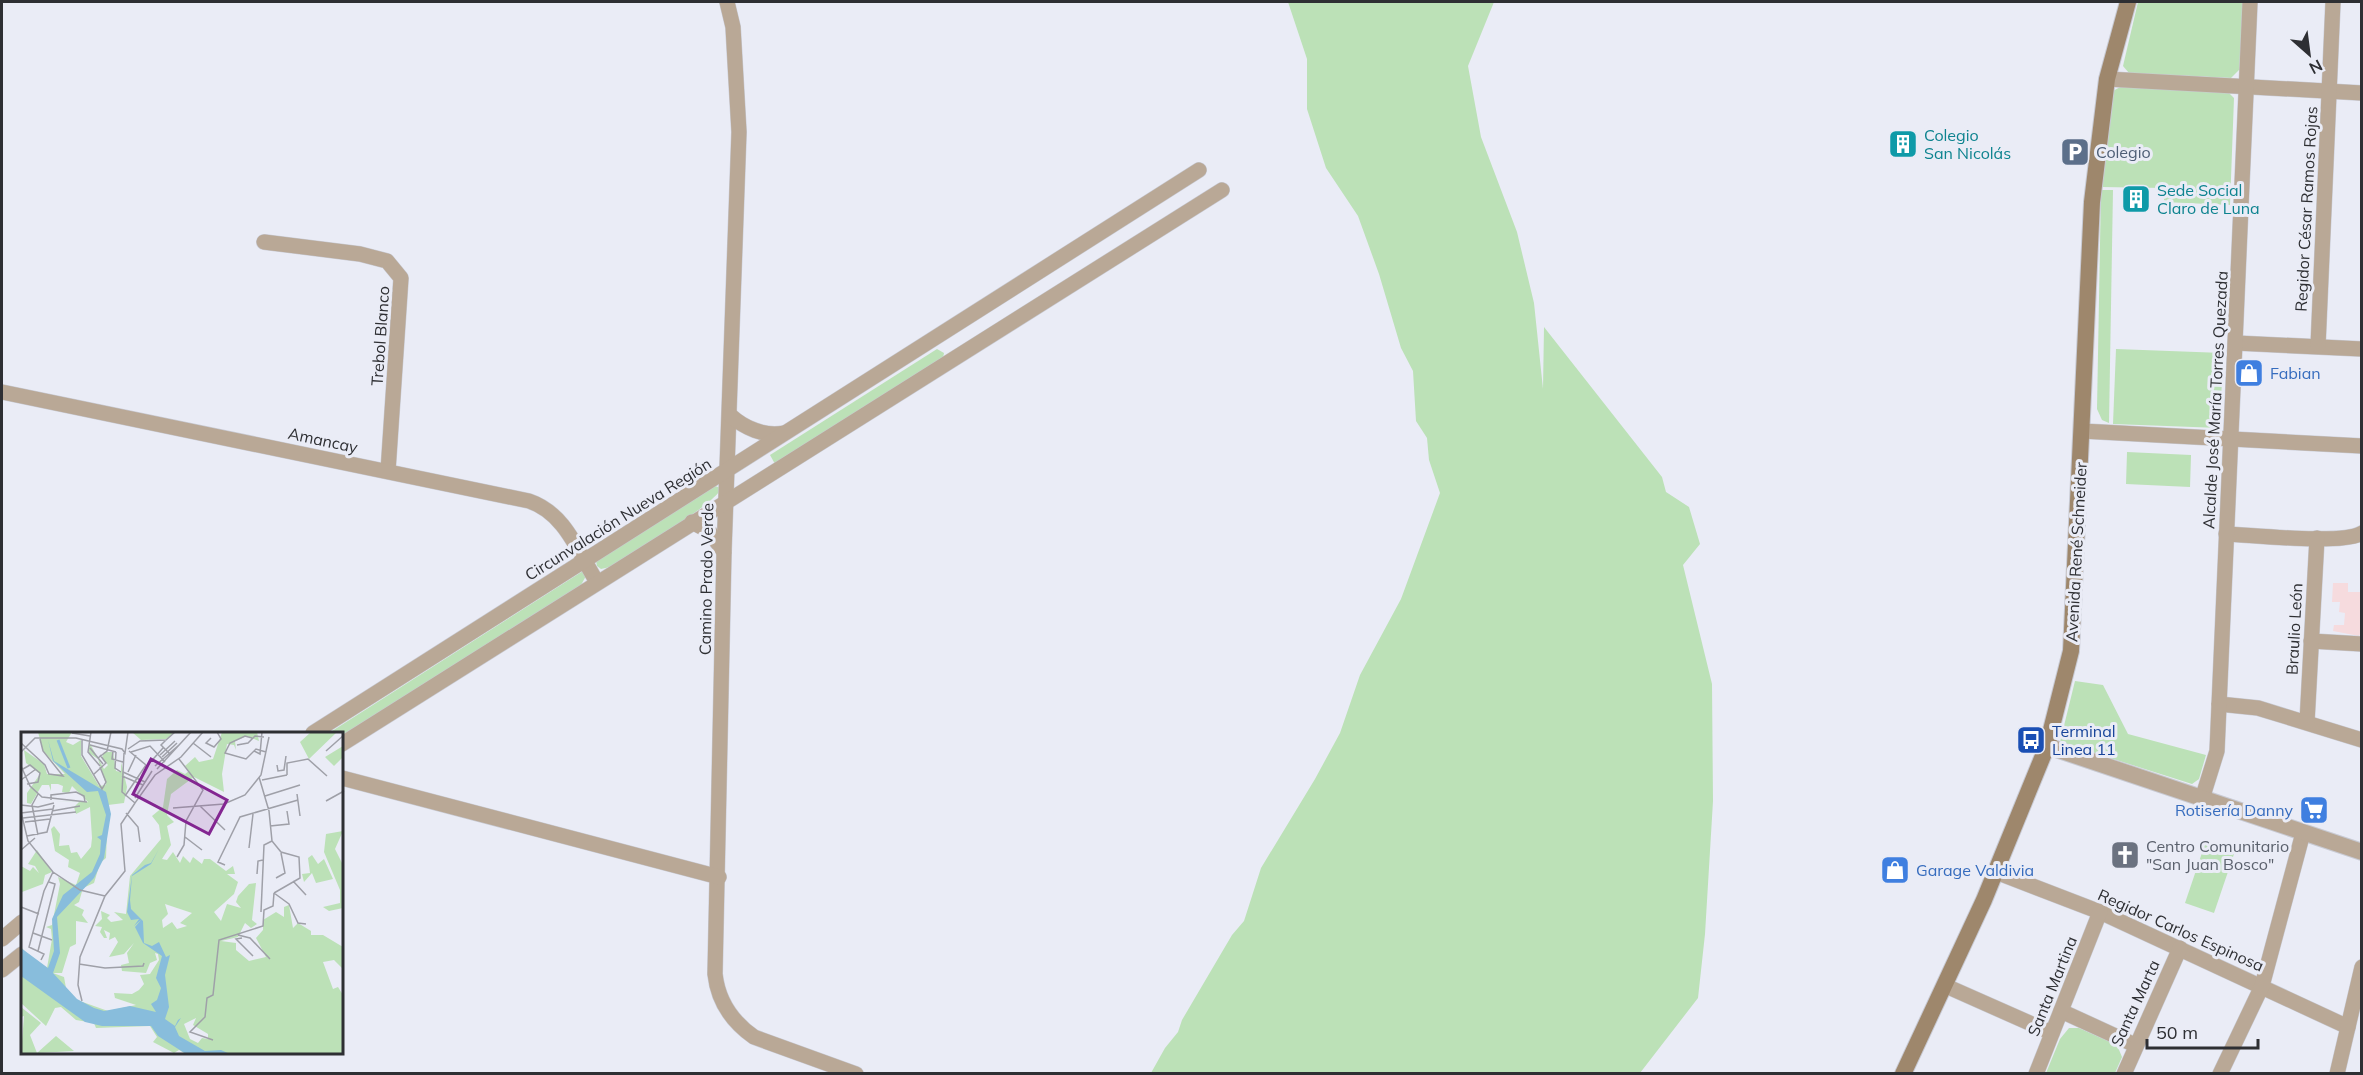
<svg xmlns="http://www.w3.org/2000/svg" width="2363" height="1075" font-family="Mulish,sans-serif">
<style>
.medical{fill:#f6dbde}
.green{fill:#bce1b7}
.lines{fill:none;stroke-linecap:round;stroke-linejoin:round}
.minor-casing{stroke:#c8cad3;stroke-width:16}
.tertiary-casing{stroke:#c8cad3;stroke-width:18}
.secondary-casing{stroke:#c8cad3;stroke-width:18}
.minor{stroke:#b9a896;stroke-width:15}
.tertiary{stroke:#b9a896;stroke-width:16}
.secondary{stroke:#9e876c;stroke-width:16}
.labels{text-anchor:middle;stroke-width:6;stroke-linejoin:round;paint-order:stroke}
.culture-label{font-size:16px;fill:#0d838f;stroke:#eaecf6;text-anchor:start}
.service-label{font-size:16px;fill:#4e5e75;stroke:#eaecf6;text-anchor:start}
.street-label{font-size:16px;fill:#2e2f33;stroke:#eaecf6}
.shop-label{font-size:16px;fill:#366cbe;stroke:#eaecf6;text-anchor:start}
.transit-label{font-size:16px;fill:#164399;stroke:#eaecf6;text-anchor:start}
.worship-label{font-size:16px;fill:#5b616d;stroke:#eaecf6;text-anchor:start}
.inset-river{fill:none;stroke:#88bddc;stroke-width:3}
.inset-road{fill:none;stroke:#9fa0a8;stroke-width:1.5}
.view{fill:#832691;fill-opacity:0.15;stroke:#832691;stroke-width:3}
.inset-edge{fill:none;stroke:#2e2f33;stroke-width:3}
</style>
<rect width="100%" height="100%" fill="#eaecf6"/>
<!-- medical -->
<polygon class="medical" points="2333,583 2348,583 2348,592 2361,592 2361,584 2362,630 2359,636 2333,631 2334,625 2344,625 2345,613 2339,612 2340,602 2332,602"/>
<!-- green -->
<g class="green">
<polygon points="1288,2 1494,2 1468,66 1481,137 1517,232 1534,303 1543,389 1544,327 1662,477 1666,492 1689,507 1700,544 1683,565 1712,684 1713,801 1705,934 1698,998 1640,1073 1151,1073 1165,1048 1178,1032 1182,1020 1232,935 1244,921 1261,868 1315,779 1340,733 1360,675 1401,599 1440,493 1429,460 1427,438 1416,421 1413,371 1401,348 1379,274 1358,216 1326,168 1307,109 1307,59"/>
<polygon points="2138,2 2245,2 2239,70 2231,78 2129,73 2123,66"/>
<polygon points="2124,85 2227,91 2234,98 2230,205 2164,202 2164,188 2101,187 2111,92"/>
<polygon points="2101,190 2113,190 2109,423 2102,420 2097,409"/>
<polygon points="937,349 944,353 943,358 775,464 770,455"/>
<polygon points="2116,349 2223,353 2220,428 2113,424"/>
<polygon points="2127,452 2191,455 2190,487 2126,484"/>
<path d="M715,486L721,488C717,504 628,555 610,567L601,569L597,566L596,561Z"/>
<polygon points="583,571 586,576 581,585 342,736 342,733 329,733"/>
<polygon points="2075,681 2103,685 2128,734 2206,755 2199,779 2192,784 2060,742"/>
<polygon points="2205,844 2234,854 2214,913 2185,903"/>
<polygon points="2069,1028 2079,1028 2117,1045 2122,1057 2115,1073 2046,1073 2060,1039"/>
</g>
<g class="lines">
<!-- minor casing -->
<g class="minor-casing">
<g id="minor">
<path d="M727,2L733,27L739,132L724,552L715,974C718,1001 731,1021 754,1037L856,1074"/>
<polyline points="2107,79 2362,93"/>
<polyline points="264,242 360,254 387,261 401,278 388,471"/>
<polyline points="2236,343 2362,349"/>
<polyline points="2318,346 2333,2"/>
<path d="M2,392L529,501C565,513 578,552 597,582"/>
<path d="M730,415C744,428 765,437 784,433"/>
<polyline points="2082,431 2362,446"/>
<polyline points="692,522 709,531 724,552"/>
<path d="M2226,534C2253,535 2343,545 2362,533"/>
<polyline points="2311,641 2362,644"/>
<polyline points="2219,704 2258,708 2362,740"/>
<polyline points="2307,722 2317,538"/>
<polyline points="313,733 1199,170"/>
<polyline points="342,744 1222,190"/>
<polyline points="342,778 719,877"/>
<polyline points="2202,799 2217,751 2250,2"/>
<polyline points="1996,872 2100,912 2348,1027"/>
<polyline points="2,939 22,922"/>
<polyline points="2,970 22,954"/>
<polyline points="1946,986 2052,1033"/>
<polyline points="2061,1011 2135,1045"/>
<polyline points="2036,1074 2100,912"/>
<polyline points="2124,1074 2180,948"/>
<polyline points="2220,1074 2262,986 2303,833"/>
<polyline points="2337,1074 2362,967"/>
</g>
</g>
<!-- tertiary casing -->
<g class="tertiary-casing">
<polyline id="tertiary" points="2047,746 2362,852"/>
</g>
<!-- secondary casing -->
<g class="secondary-casing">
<polyline id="secondary" points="1903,1074 1984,900 2047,746 2071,651 2092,202 2107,79 2128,2"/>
</g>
<!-- minor -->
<use href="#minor" class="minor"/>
<!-- tertiary -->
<use href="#tertiary" class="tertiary"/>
<!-- secondary -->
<use href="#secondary" class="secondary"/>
</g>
<!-- icons -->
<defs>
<g id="building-square" transform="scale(1.5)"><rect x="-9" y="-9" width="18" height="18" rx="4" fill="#0f9aa8" stroke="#eaecf6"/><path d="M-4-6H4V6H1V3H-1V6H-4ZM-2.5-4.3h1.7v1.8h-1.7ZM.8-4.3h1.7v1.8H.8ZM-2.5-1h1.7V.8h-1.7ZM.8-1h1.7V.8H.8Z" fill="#fff"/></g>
<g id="parking-square" transform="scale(1.5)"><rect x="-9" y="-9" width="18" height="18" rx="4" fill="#5c6f8a" stroke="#eaecf6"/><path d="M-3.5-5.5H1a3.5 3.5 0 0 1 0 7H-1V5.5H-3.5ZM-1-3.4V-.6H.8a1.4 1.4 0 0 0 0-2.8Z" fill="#fff"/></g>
<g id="shop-square" transform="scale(1.5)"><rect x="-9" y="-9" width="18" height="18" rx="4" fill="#3f7fe0" stroke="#eaecf6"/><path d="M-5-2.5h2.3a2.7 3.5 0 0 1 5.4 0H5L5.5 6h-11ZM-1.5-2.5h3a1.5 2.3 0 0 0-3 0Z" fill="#fff"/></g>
<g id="bus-square" transform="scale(1.5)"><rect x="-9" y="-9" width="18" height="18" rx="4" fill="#1a4fb4" stroke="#eaecf6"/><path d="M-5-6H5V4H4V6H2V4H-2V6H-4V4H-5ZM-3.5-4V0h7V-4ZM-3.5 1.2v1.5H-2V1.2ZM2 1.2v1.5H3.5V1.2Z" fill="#fff"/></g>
<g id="supermarket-square" transform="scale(1.5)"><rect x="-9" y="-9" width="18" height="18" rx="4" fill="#3f7fe0" stroke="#eaecf6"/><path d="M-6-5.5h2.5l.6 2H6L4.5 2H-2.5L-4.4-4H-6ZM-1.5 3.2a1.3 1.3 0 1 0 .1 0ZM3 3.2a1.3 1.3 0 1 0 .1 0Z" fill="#fff"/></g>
<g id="church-square" transform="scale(1.5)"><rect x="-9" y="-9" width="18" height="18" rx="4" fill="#6b7280" stroke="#eaecf6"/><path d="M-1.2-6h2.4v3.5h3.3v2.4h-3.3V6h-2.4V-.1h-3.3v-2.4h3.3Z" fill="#fff"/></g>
</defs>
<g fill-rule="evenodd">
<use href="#building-square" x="1903" y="144"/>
<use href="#parking-square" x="2075" y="152"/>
<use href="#building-square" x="2136" y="199"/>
<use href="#shop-square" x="2249" y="373"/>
<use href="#bus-square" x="2031" y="740"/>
<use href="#supermarket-square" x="2314" y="810"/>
<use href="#church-square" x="2125" y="855"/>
<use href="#shop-square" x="1895" y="870"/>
</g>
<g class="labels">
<!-- culture labels -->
<g class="culture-label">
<text x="1924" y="141">Colegio<tspan x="1924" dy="18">San Nicolás</tspan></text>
<text x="2157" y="196">Sede Social<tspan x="2157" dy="18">Claro de Luna</tspan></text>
</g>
<!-- service labels -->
<g class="service-label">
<text x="2096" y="158">Colegio</text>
</g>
<!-- street labels -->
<g class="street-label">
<text transform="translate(2306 209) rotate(-87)" y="6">Regidor César Ramos Rojas</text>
<text transform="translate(380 336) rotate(-86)" y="6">Trebol Blanco</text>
<text transform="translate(2215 400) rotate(-87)" y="6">Alcalde José María Torres Quezada</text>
<text transform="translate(323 440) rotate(12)" y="6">Amancay</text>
<text transform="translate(618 519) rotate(-32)" y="6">Circunvalación Nueva Región</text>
<text transform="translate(2076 552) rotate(-87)" y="6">Avenida René Schneider</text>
<text transform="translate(706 579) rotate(-89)" y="6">Camino Prado Verde</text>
<text transform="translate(2294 629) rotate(-87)" y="6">Braulio León</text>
<text transform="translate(2181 930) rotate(24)" y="6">Regidor Carlos Espinosa</text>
<text transform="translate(2052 986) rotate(-68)" y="6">Santa Martina</text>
<text transform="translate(2135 1003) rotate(-65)" y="6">Santa Marta</text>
</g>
<!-- shop labels -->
<g class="shop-label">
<text x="2270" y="379">Fabian</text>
<text x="2293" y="816" text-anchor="end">Rotisería Danny</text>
<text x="1916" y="876">Garage Valdivia</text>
</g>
<!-- transit labels -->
<g class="transit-label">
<text x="2052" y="737">Terminal<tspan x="2052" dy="18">Linea 11</tspan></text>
</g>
<!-- worship labels -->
<g class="worship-label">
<text x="2146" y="852">Centro Comunitario<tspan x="2146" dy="18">"San Juan Bosco"</tspan></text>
</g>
</g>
<!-- overview -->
<g transform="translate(21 732)">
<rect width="322" height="322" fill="#eaecf6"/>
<path d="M17,0H51L45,10L52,13L60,8V24L78,54L85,53L77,27L68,21V10L83,37L87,33L81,26L83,20H92L95,39L100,40V30L106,55L103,71L87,73L85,126L79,131L73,151L62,156L58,170L53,173L63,178L61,183L67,191L55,189V212L49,215L41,241H32L43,245L45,256L56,268L87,279L115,273L94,266L93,261L111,262L118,258L123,252L119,243L129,242L138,228L137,222L134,221L136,228L129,231L125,241L101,239L100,233L108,231L106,221L113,211L103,222L88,225L97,210L94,205L88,208L89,201L83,198L86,206H83L79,200L81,195L74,194L81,187L80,179L89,183L86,186L90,190L102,188L93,180L105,182L109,144L140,107L138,93L131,84L142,75L146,47L156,38L164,42L168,39L164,34L174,25L178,30L192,27L201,0H236L238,9L226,4L214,9L215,18L213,13L206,12L201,42L203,60L173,45L150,62L146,83L153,90L146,94L150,113L141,127L146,128L152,120L159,131L162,124L169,131L172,125L181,132L183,127H189L205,139L212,134L214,142H206L217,150L213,162L193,180L200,189L206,172L220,176L215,170L217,164L228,152L235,151L231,188L236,192L230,196L224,191L217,205L200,209L215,211V218L228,229L245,225L235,206L242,198V188L255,180L263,185V175L268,173L272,196L277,191L290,199V203H302L322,215V237L313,228L302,230L312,257L317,255L322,263V322H165L158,318L153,321L132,310L136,305L129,294L75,296L73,291L55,288L40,275L34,276L25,294L0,271V215L16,233L26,236L31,207L30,197L25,195L31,193L39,152L37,145L55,153L59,141L47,135L48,128L34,119L30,97L33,94L39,102L38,114L48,113L50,121L56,120L60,127L70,115L71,106L69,75L55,82L53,75L58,70L33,69L67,70L51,54L48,61L41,60L42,54L37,52H30V59L28,53H21L10,72L6,71V61L19,42L5,31L3,18L23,32L26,42H44L22,19ZM144,172L171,181L159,191L166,194L156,197L151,190L142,196L141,188L147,182ZM175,286L172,293L187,302V307L181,306L177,311L169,307L163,292ZM111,0H154L145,7L120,8ZM290,0H316L288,27L279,10ZM322,14V25L313,34L304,25ZM322,99L314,117L322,133V182V176L308,179L302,175L319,171V158L303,120L305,102ZM16,118L31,140L24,143L22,152L1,160L0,134L9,139L12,135L18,141L14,134L7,132ZM291,123L297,132L303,127L312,147L295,151L291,141L283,150L281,142L289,141L287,126ZM0,275L20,291L9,303L16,321L35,304L53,319L0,322L3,284L0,285Z" fill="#bce1b7" fill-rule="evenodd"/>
<path d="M27,8L33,29L85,60L90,82L83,126L73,146L36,185L39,221L32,241L56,267L73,276L83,279L109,274L135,280L130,272L136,268L140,256L135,246L141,224L122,211L114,195L120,188L113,194L118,187L110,188L106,180L111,143L124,133L130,131L138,117L130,132L111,144L109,168L110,177L122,189L123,211L131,214L138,210L145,225L149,223L144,243L148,275L144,287L154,294L157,288L160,286L154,295L158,304L184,319L200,318L209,322H165L137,304L130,294H81L64,290L0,244V216L27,236L33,219L31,187L42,163L71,140L79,122L80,108L76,105L81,103L85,83L77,59L66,60L32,29Z" fill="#88bddc"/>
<path class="inset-river" d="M37,8L48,36"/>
<path class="inset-road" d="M70,0L67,20L79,34M51,1L69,4M190,6L185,11L193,15L200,7L196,0M231,6L224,4L209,11L204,21L225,27L235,17L245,20M61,7V23L81,57L85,50L79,35M145,8L140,13L149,22M0,11L24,33L28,42L42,44L22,19L19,7M172,11L190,25M69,13L95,20M216,13L227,11L234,4L243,5M69,16L82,32M107,17L119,9L145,8L154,0M92,19L91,27L102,30M108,19L125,33M233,19L239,22L241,0M305,19L323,3M0,20L14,6H55L101,17L104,21L107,0M95,20L94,36L100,40M110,20L129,14L144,30M103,21L101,60L114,71L134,43L160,25L182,0M139,23L154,9M141,25L156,11M77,26L86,19L90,0M256,33L257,39L263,38L265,24M0,34L9,54L21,65L66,70M126,34L142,16M134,34L158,13M2,37L9,33L19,41L17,50L6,52M136,37L170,0M102,40L124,50M107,40L115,23M72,43L85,31L79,23M266,43V31L287,27L306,44M101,44L122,53M238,45L248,79L251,109L260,120L278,125L279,146L253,161M0,48L15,37M241,48L266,43M17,62L11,73L17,103M276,62L279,84M104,64L125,33M244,64L279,53M114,66L131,39M30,68V63L55,60L63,64L64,70M305,69L323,59M0,73L17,75L33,71M179,74L204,98M152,76L203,72L224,63L240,43L248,5M31,79L59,74M0,80L7,109L32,140L59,158L84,164M0,81L32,77M105,81L117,95L119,110M2,86L55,80M4,90L29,87M249,94L268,92L266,79M6,104L26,100L33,73M164,105L181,118M228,116L232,82M0,118L14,106M156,125L163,113L165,89L182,58L158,27M204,133L197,130L219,85L277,68M236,142L237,129L242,128M255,146L264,141L260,121M272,149L285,163M253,161L268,172L277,191L285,192M0,175L18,182M240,180L243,113L251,109M12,201L31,208M217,203L229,206L249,227M221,206L215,207L232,224M17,219L34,152L28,150M20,228L23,222L8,215L23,159L32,140M58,232L84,236L122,234L123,231M61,269L57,253L59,225L84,164L104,139L100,92L114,71M192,308L169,300L184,285L186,266L192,263L198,208L242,194L243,178L252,174L253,161"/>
<path class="view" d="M130,27L206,68L188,102L112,62Z"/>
<rect width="322" height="322" class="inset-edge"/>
</g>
<!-- border -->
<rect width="2363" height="1075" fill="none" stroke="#2e2f33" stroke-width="6"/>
<!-- north arrow -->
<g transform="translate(2309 54) rotate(152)" stroke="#eaecf6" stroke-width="4.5" paint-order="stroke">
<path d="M0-4.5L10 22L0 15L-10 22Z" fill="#2e2f33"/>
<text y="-9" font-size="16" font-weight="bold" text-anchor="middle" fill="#2e2f33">N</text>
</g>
<!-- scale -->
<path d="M2147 1039v9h111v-9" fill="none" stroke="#2e2f33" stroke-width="3"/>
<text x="2156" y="1039" font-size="18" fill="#2e2f33" stroke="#eaecf6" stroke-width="4.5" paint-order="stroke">50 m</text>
</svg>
